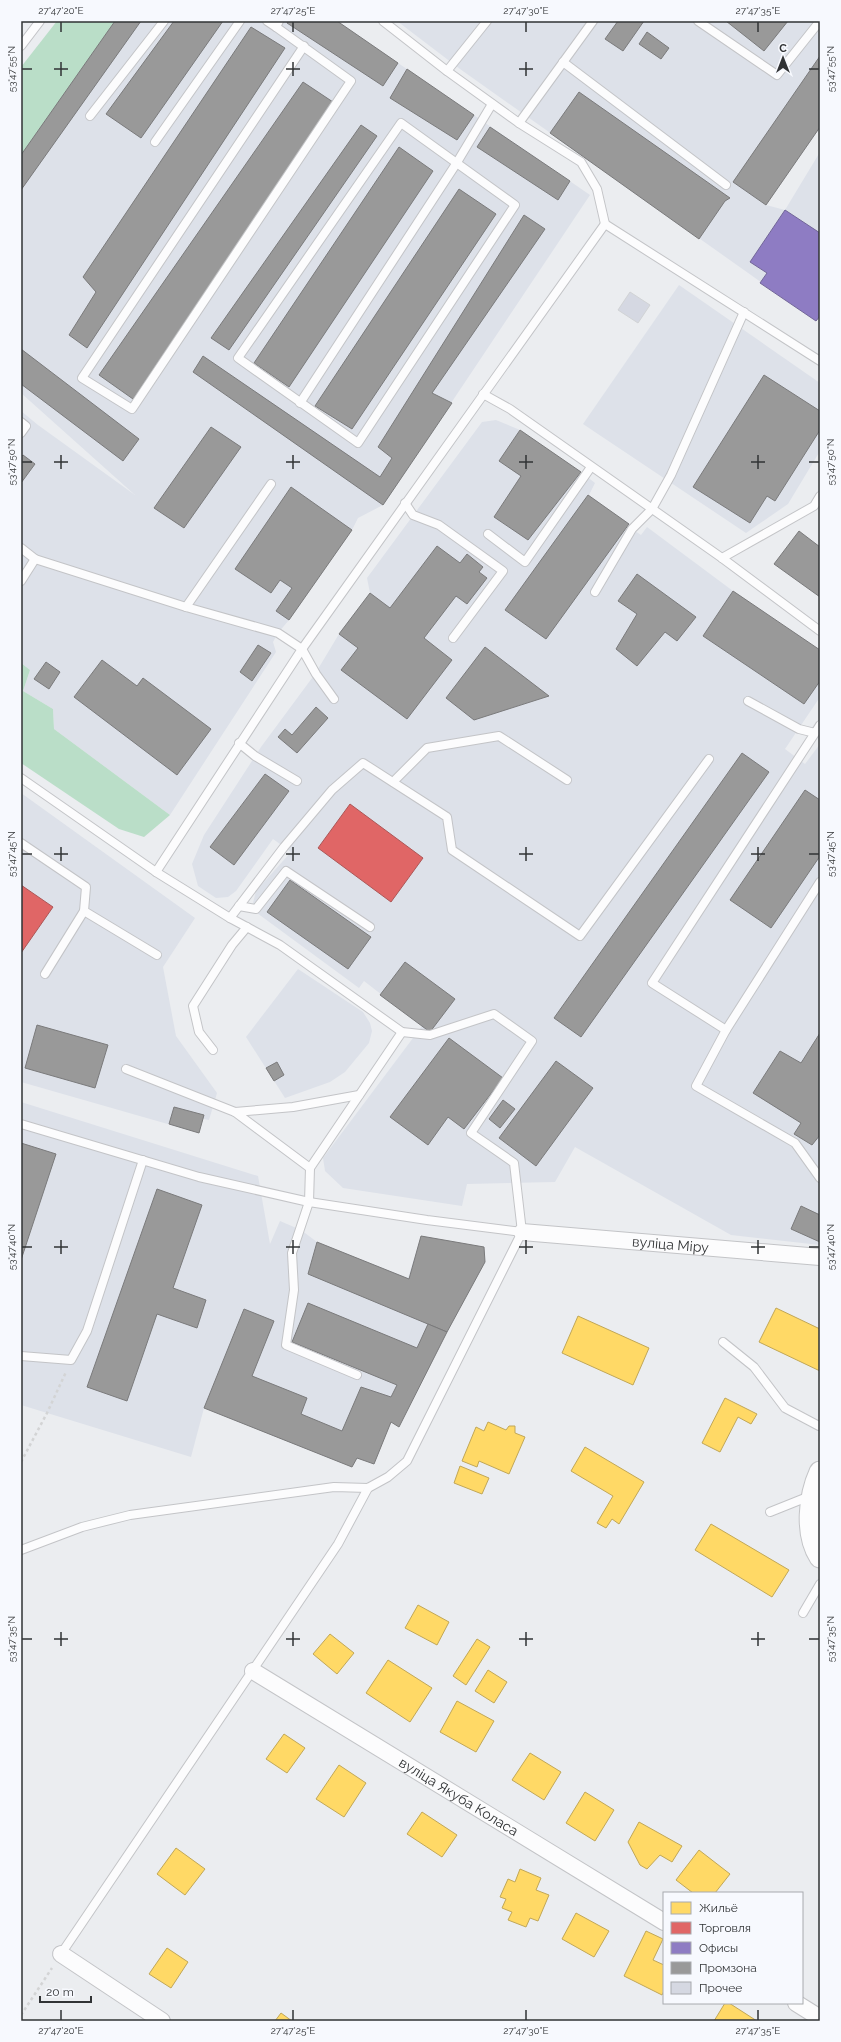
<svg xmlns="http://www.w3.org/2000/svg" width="841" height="2042" font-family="Raleway,sans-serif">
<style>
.built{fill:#dde1e9}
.green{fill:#badec8}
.homes{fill:#ffd966;stroke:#c1a757}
.shops{fill:#e06666;stroke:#ac5757}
.offices{fill:#8e7cc3;stroke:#726698}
.industry{fill:#999;stroke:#7a7a7b}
.building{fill:#d5d8e2;stroke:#d1d3d5}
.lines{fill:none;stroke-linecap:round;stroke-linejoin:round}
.service-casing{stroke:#c3c4c7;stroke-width:10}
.minor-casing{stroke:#c3c4c7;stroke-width:18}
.tertiary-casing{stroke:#c3c4c7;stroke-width:23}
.path{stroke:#d3d4d5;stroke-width:2.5;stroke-dasharray:3 3;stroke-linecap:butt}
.service{stroke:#fcfcfd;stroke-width:8}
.minor{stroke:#fcfcfd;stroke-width:16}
.tertiary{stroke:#fcfcfd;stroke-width:21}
.ticks{fill:none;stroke:#313335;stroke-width:1.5}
.labels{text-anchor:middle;stroke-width:4;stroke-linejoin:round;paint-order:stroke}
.street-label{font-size:14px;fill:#313335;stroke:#f7f9fe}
.neatline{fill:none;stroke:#313335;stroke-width:1.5}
.ticks-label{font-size:10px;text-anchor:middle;fill:#313335}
</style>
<rect width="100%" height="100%" fill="#ebedf0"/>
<!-- built -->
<g class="built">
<polygon points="108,21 337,21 590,195 383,505 358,518 352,530 289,620 278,633 273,642 276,652 170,815 54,729 53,709 23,691 30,670 21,663 21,411 38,425 135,495 21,393 21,151"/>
<polygon points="397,21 820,21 820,127 766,205 785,210 820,152 820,316 816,321 460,69"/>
<polygon points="679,285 820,383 820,451 788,504 746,533 583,424"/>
<polygon points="496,420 520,430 581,472 595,483 589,495 629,524 632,529 641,535 647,527 733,591 820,650 820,697 785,749 805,764 820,744 820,1245 731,1235 575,1147 555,1182 467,1184 462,1206 343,1188 325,1171 323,1158 422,1026 364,981 359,988 257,913 253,903 256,891 291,852 273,839 236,891 228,897 216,898 198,886 192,864 204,835 261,747 315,674 339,634 370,593 367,578 482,422"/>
<polygon points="21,793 195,918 163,967 176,1036 217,1093 209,1120 203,1119 199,1133 21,1082"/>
<polygon points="298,969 363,1012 370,1023 372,1031 369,1043 345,1072 330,1082 285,1098 246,1037"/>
<polygon points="21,1102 258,1176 270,1244 280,1221 301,1230 317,1242 408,1278 421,1236 484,1247 485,1262 447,1332 399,1427 391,1422 374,1464 357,1458 352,1467 204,1408 191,1457 21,1405"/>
</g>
<!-- green -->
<g class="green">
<polygon points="57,21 115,21 21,155 21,67"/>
<polygon points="21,663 30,670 23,691 53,709 54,729 170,815 144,837 119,829 21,763"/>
</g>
<!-- homes -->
<g class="homes">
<polygon points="776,1308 820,1329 820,1371 759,1342"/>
<polygon points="578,1316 649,1348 633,1385 562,1353"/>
<polygon points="725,1398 757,1414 751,1424 738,1417 720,1452 702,1443"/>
<polygon points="488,1422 506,1430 509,1426 515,1426 515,1433 525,1437 509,1474 479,1461 477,1467 462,1461 476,1427 484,1431"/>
<polygon points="585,1447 644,1482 619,1524 612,1519 606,1528 597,1523 613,1496 571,1471"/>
<polygon points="460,1466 489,1478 482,1494 454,1483"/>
<polygon points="711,1524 789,1570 772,1597 695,1550"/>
<polygon points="418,1605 449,1622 437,1645 405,1628"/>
<polygon points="330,1634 354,1653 337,1674 313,1654"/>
<polygon points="477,1639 490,1647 466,1685 453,1676"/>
<polygon points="388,1660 432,1688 410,1722 366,1693"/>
<polygon points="488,1670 507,1682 494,1703 475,1691"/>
<polygon points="457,1701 494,1721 476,1752 440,1732"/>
<polygon points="284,1734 305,1748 287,1773 266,1759"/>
<polygon points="530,1753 561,1772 544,1800 512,1780"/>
<polygon points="339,1765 366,1783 344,1817 316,1799"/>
<polygon points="585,1792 614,1810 595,1841 566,1823"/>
<polygon points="422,1812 457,1835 442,1857 407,1834"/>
<polygon points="639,1822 682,1846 672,1862 660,1855 647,1869 640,1865 628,1842"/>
<polygon points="176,1848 205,1869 185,1895 157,1874"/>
<polygon points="699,1850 730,1874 715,1893 693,1893 676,1880"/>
<polygon points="520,1869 541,1878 536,1890 549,1895 538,1921 530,1918 526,1927 508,1920 512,1912 502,1908 506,1899 500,1897 508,1879 515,1882"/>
<polygon points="576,1913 609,1931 594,1957 562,1939"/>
<polygon points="646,1931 663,1939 653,1960 664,1965 664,1991 662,1995 624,1976"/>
<polygon points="167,1948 188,1962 171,1988 149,1974"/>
<polygon points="725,2003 729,2003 757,2021 714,2021"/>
<polygon points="281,2013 292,2021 275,2021"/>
</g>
<!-- shops -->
<g class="shops">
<polygon points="350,804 423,858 391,902 318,848"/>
<polygon points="21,885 53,907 21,953"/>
</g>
<!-- offices -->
<polygon class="offices" points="785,210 820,233 820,316 816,321 760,283 767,273 750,262"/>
<!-- industry -->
<g class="industry">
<polygon points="115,21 141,21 21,190 21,155"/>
<polygon points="174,21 223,21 141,138 106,114"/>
<polygon points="288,21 337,21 398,63 383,86 287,23"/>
<polygon points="618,21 644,21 623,51 605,39"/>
<polygon points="726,21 788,21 764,51"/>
<polygon points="251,27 285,48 87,348 69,335 96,292 83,277"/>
<polygon points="647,32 669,48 661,59 639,44"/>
<polygon points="820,56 820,127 766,205 733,182"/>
<polygon points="407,69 474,115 457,140 390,98"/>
<polygon points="303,82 333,102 133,399 99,375"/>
<polygon points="579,92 730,198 725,201 699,239 550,133"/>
<polygon points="361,125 377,136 229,350 211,338"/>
<polygon points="490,127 570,181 558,200 477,147"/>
<polygon points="399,147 433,171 289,387 254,363"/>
<polygon points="459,189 496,214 352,429 315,406"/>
<polygon points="524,215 545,229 432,393 452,403 383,505 193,372 203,356 380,477 392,458 378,447"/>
<polygon points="21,349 139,439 123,461 21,384"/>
<polygon points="764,375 820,411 820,430 775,501 767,496 750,523 693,487"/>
<polygon points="211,427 241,447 184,528 154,508"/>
<polygon points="520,430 581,472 528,540 494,517 521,476 499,461"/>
<polygon points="23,455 35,464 21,483 21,457"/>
<polygon points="291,487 352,530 289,620 276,611 292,588 280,580 271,593 235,569"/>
<polygon points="588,495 629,524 546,639 505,610"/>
<polygon points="799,531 820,547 820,597 774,564"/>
<polygon points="437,546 460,563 467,554 483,567 479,572 487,578 467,604 456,596 424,638 452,660 407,719 341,670 358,648 339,634 370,593 390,608"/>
<polygon points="637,574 696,617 677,641 665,632 637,666 616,649 637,614 618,601"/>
<polygon points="733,591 820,650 820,681 804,704 703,636"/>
<polygon points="258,645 271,653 252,681 240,672"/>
<polygon points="485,647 549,696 474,720 446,698"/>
<polygon points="102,660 137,686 143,678 211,729 177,775 74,697"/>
<polygon points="46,662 60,672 49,689 34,679"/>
<polygon points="316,707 328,718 297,753 278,737 285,729 292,735"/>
<polygon points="742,753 769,772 581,1037 554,1018"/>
<polygon points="265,774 289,791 234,865 210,847"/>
<polygon points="805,790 820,800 820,856 771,928 730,900"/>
<polygon points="290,880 371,937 348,969 267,912"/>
<polygon points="405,962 455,999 430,1032 380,995"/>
<polygon points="37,1025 108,1045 95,1088 25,1068"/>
<polygon points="820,1033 820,1135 812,1145 794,1134 801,1123 753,1093 780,1051 801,1063"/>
<polygon points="449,1038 503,1078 464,1129 448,1117 428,1145 390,1117"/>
<polygon points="556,1061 593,1088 536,1166 499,1138"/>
<polygon points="277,1062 284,1075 274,1081 266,1068"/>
<polygon points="503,1100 515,1109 500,1128 489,1119"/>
<polygon points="174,1107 204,1115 199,1133 169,1124"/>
<polygon points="21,1143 56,1154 21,1260"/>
<polygon points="157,1189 202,1205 173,1288 206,1300 197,1328 157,1314 127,1401 87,1387"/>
<polygon points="801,1206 820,1215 820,1242 791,1229"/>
<polygon points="421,1236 484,1247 485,1262 447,1332 308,1274 317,1242 409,1279"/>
<polygon points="308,1303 417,1348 428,1324 447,1332 399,1427 391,1422 374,1464 357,1458 352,1467 204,1408 244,1309 274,1321 252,1376 307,1398 301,1414 342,1431 361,1387 391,1397 397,1385 292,1342"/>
</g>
<!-- building -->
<polygon class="building" points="630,292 650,305 638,323 618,310"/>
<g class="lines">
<!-- service casing -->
<g class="service-casing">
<g id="service">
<polyline points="267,21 276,27"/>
<polyline points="279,21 276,27 351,81 132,409 82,378 304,46"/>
<polyline points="383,21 447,71 519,123 581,162 597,189 605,224"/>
<polyline points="698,21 777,75 820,21"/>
<polyline points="21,46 40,21"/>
<polyline points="563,62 726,185"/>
<polyline points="447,71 487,21"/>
<polyline points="90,116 164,21"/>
<polygon points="401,123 515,205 358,443 238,358"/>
<polyline points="519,123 593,21"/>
<polyline points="155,142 240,21"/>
<polyline points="483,394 510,409 722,558 820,631"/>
<polyline points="300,403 456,164 492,104"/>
<polyline points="21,422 26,426 21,433"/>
<polyline points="405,503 413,515 439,525 503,571 453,638"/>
<polyline points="488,534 525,562 591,467"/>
<polyline points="21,548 35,559 21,581"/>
<polyline points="722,558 814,506 820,496"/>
<polyline points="35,559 186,607 278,633 302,649 316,674 334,699"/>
<polyline points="595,592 632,529 652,509 671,475 744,312"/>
<polyline points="186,607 271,484"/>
<polyline points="748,701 799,729 815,733 820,725"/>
<polyline points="815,733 652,983 726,1030 820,882"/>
<polyline points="239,743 255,756 297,781"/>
<polyline points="21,778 156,872 230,918 280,945 402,1032 430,1035 494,1014 532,1041 471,1133 514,1163 522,1232 407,1461 388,1477 368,1488 334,1487 130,1515 82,1527 21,1550"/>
<polyline points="393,782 427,748 499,736 567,780"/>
<polyline points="21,843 86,887 84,911 157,955"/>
<polyline points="156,872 302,649 605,224 820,361"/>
<polyline points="239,906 256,909 286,871 370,927"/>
<polyline points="230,918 284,847 332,790 363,763 447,817 452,850 580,936 709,759"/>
<polyline points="45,974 84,911"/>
<polyline points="726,1030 696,1086 795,1143 820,1178"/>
<polyline points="213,1050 199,1032 193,1006 232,945 247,927"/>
<polyline points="126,1069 235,1112 310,1168 309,1202 292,1253 294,1290 286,1345 357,1375"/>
<polyline points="235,1112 293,1107 359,1095"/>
<polyline points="21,1124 199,1177 309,1202 427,1220 522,1232"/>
<polyline points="310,1168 402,1032"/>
<polyline points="723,1342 754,1367 785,1408 819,1426"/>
<polyline points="21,1356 71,1360 87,1331 143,1160"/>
<polyline points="770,1512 810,1496"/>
<polyline points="803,1613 820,1584"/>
<polyline points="61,1954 338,1544 368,1488"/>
</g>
</g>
<!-- minor casing -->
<g class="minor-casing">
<g id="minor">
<path id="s1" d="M522,1232L820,1257"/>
<path id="s2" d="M253,1671L664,1922"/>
<polyline points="61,1954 162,2021"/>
<polyline points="796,2003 820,2018"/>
</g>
</g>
<!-- tertiary casing -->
<g class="tertiary-casing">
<path id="tertiary" d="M820,1472C809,1496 805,1534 820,1557"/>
</g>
<!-- path -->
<g class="path">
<polyline points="21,1462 47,1413 66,1372"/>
<polyline points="21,2015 52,1968"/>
</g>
<!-- service -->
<use href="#service" class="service"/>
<!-- minor -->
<use href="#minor" class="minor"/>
<!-- tertiary -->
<use href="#tertiary" class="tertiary"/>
</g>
<!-- ticks -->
<path class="ticks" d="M61,22V32M293,22V32M526,22V32M758,22V32M61,62V76M293,62V76M526,62V76M22,69H32M54,69H68M286,69H300M519,69H533M809,69H819M61,455V469M293,455V469M526,455V469M758,455V469M22,462H32M54,462H68M286,462H300M519,462H533M751,462H765M809,462H819M61,847V861M293,847V861M526,847V861M758,847V861M22,854H32M54,854H68M286,854H300M519,854H533M751,854H765M809,854H819M61,1240V1254M293,1240V1254M526,1240V1254M758,1240V1254M22,1247H32M54,1247H68M286,1247H300M519,1247H533M751,1247H765M809,1247H819M61,1632V1646M293,1632V1646M526,1632V1646M758,1632V1646M22,1639H32M54,1639H68M286,1639H300M519,1639H533M751,1639H765M809,1639H819M61,2010V2020M293,2010V2020M526,2010V2020M758,2010V2020"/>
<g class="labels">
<!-- street labels -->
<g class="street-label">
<text dy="5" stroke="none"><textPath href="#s1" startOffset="149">вуліца Міру</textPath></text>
<text dy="5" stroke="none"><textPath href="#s2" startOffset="241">вуліца Якуба Коласа</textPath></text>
</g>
</g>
<!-- border -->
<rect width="841" height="2042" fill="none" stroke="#f7f9fe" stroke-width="44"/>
<!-- legend -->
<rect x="663" y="1892" width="140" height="112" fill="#f7f9fe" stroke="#a8aaae"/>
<rect x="671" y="1902" width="20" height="12" fill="#ffd966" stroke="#a8aaae"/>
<text x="699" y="1912" font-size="12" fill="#313335">Жильё</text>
<rect x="671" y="1922" width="20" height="12" fill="#e06666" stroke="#a8aaae"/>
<text x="699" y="1932" font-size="12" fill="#313335">Торговля</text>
<rect x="671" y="1942" width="20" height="12" fill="#8e7cc3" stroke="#a8aaae"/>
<text x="699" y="1952" font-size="12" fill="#313335">Офисы</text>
<rect x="671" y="1962" width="20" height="12" fill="#999999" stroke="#a8aaae"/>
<text x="699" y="1972" font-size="12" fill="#313335">Промзона</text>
<rect x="671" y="1982" width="20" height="12" fill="#d5d8e2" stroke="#a8aaae"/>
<text x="699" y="1992" font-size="12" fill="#313335">Прочее</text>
<!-- north arrow -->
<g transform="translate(783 58)" stroke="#f7f9fe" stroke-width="3" paint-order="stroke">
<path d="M0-3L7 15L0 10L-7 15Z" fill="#313335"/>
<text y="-6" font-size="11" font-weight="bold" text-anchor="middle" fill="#313335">С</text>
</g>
<!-- scale -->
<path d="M40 1996v6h51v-6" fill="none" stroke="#313335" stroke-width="2"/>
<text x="46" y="1996" font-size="12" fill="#313335" stroke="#f7f9fe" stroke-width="3" paint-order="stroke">20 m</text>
<rect x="22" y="22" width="797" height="1998" class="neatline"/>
<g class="ticks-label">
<text x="61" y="14">27°47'20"E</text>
<text x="293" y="14">27°47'25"E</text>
<text x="526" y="14">27°47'30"E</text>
<text x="758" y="14">27°47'35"E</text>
<text transform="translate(11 69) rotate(-90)" y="4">53°47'55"N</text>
<text transform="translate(830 69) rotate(-90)" y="4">53°47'55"N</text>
<text transform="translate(11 462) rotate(-90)" y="4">53°47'50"N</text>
<text transform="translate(830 462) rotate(-90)" y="4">53°47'50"N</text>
<text transform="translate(11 854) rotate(-90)" y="4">53°47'45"N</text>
<text transform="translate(830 854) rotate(-90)" y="4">53°47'45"N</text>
<text transform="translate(11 1247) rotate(-90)" y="4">53°47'40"N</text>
<text transform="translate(830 1247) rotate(-90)" y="4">53°47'40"N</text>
<text transform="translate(11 1639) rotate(-90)" y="4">53°47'35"N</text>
<text transform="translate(830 1639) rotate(-90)" y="4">53°47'35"N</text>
<text x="61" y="2034">27°47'20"E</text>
<text x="293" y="2034">27°47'25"E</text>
<text x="526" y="2034">27°47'30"E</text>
<text x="758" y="2034">27°47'35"E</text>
</g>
</svg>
